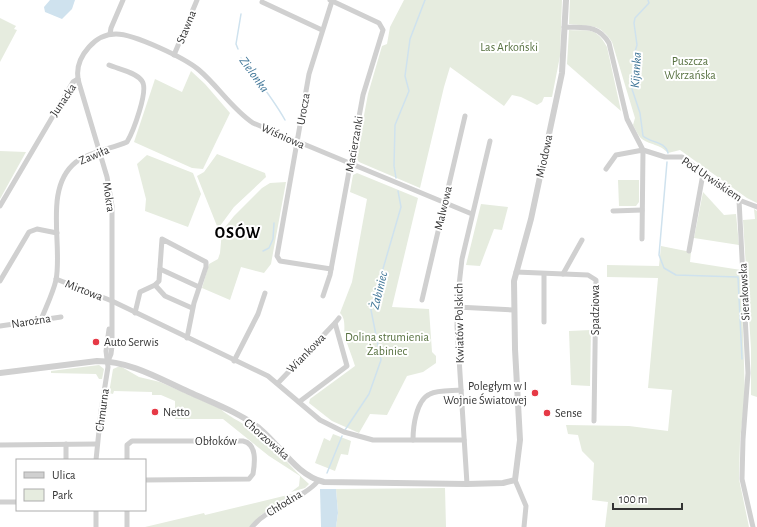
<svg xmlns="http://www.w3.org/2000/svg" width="757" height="527" font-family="'Alegreya Sans',sans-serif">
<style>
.green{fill:#e6ecdf}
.water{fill:#cfe2ee}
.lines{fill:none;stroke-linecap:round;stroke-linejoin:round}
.stream{stroke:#cfe2ee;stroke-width:1.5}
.minor{stroke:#d0d0d0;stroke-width:5}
.tertiary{stroke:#d0d0d0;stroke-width:6}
.poi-dot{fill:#e63946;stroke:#fff;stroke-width:1.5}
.labels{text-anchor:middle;stroke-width:4;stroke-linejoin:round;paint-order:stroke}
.street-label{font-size:12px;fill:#333;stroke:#fff}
.park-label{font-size:12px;fill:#56703f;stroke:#fff}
.poi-label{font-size:12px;fill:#333;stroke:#fff;text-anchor:start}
.water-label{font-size:13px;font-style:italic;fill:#3f7597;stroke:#fff}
.district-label{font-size:16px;font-weight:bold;letter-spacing:1px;fill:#000;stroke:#fff}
</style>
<rect width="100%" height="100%" fill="#fff"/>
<!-- green -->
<g class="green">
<polygon points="404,0 562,0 560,56 552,97 544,97 542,102 537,105 521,97 512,95 504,106 450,67 444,87 420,188 359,162 356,158 368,94 382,46 387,44 390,27"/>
<path d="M570,0H757V203L747,198L680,150L668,153C658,143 652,146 642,139C638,136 636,130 633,125L635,118L612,42C599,22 590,27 569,24Z"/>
<polygon points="0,18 16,26 14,29 17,30 0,62"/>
<path d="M569,30C590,31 596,27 607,47L621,111L567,64Z"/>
<polygon points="191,71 205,84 230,113 203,169 192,168 134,142 155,79 182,92"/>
<polygon points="0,151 26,152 0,199"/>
<polygon points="217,154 265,173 266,177 234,207 220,226 217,226 197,176 204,172"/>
<polygon points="147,155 193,173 201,194 188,227 145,211 146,199 137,164"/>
<path d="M357,173L418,198L392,307L429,309L432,352L436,356V363L423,372L407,376L387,415L370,414L359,433L332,421L309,403L310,399L355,366C352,356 348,347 345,337C343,330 347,320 340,313L352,282L367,199L350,192L353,175Z"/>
<polygon points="618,180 639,180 639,202 636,206 619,206"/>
<polygon points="286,182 271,264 264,273 241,267 230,300 202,288 209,264 218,259 220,253 222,231 234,216 262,188 270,183"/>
<polygon points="703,192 724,215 736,214 739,245 694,238"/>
<polygon points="481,204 508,207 502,230 494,229 480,266 466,265"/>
<polygon points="754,209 757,211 757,397 751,395 751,349 743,220 755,219"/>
<polygon points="661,246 691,252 690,262 741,270 745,396 740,440 739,479 749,527 605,527 608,502 592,500 594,463 582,451 578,435 568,434 566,425 629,426 668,431 672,390 648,388 658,278 607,277 607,265 659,266"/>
<polygon points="591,330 590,386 571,385 569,331"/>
<polygon points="99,365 104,369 102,379 99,379 96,374 51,373 51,371"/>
<path d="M120,366L139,377L160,382L221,409C224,414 248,426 255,431C275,446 290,467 309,484L305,488L291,492L299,486L300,476L269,456L223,419H175V401L161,395H152V392L114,391L113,394L109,393L113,369Z"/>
<polygon points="333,434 351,441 348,455 341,454 335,471 315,463 324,438 330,441"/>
<polygon points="445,488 446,527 336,527 338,513 336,489"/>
<polygon points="296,493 261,515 250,527 145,527 204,513 205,515"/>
</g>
<!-- water -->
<g class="water">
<polygon points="50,0 75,0 72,9 62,19 45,12 44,7"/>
<polygon points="320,489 336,489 338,513 336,527 321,527"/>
</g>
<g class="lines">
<!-- stream -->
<g class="stream">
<path d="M648,0L649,3L635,18L634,23L637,45L634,55L635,76L632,89L640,113L643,136C651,143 665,141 668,153"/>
<polyline points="238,49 236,44 241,14"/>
<path d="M241,58C258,80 272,97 285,120"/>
<polyline points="667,162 659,255 664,268 676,275 738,277 742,359"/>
<polyline points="396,178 394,166 395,125 409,91 405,76 410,39 425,0"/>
<polyline points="263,251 269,248 273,239 274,223"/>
<polyline points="345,430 369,394 381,360 371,310 401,207 398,191"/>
<polyline points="327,473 342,436"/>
</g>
<!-- minor -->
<g class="minor">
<polyline points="262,2 322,30"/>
<path d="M564,27C584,28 598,24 609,43L627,119L643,150L665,157H682L739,200L757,207"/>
<polyline points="110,34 111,28 123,0"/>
<polyline points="174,55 197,0"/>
<polyline points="606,169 616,155 643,150 642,239"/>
<polyline points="739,200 748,373 743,439 742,479 753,527"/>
<polyline points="0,206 73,82 78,79"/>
<polyline points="613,211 642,210"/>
<polyline points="689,251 703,174"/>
<polyline points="160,269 199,287"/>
<polyline points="331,269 280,261 277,256 309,74 332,1"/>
<polyline points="516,272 588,275 596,280 594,421"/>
<polyline points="563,274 582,240"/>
<polyline points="56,279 112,301 268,376 320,420 344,432 373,440 464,440"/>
<polyline points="0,281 29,232 37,229 57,233"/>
<polyline points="155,285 165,296 192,308"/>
<polyline points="323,296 330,275 363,95 383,30 379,23 330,0"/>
<polyline points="422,300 465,116"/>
<polyline points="457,307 514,310"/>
<polyline points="135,313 140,292 155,285 159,281 162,239 206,262 206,267 194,303 187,338"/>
<path d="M41,320C46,307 53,293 56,280C63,245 43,188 76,162C91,151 111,149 127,142C133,132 149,90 142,81C136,72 118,69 109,65"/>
<polyline points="544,322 544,274"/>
<polyline points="335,323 339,318"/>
<polyline points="0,326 61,317"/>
<path d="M108,361L111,354L112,346V206L107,177L79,83C75,69 80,57 89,47C96,39 105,34 116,34C134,34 185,58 199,70C218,86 232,109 253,123L472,214"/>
<polyline points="234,361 258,314 265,293"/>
<polyline points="278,383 335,323 347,366 299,402"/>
<path d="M413,440C413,427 416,400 430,394C438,390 452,391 461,390"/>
<polyline points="66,444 66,460"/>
<polyline points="0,445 97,444"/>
<polyline points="96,460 101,411 108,367 106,351 109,329"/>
<path d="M127,460V445L132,441H243C257,444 255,462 253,474L249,479L145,480"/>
<polyline points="515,480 526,506 524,527"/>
<polyline points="467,484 457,326 458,294 462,259 490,141"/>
<polyline points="0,502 17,502"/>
<polyline points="96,510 96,527"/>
<polyline points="127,527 127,510"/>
<path d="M252,527C269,506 303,499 318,481"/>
</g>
<!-- tertiary -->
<path class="tertiary" d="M0,373L97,361C130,361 160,379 189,392C213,403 238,412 259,428C280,445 297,476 324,482L467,484L503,483L515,480L520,440L515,349L514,281L531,219L562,73L566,0"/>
</g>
<!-- markers -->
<g class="poi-dot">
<circle cx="96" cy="342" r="4"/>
<circle cx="535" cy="393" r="4"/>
<circle cx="155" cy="412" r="4"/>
<circle cx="547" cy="413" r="4"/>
</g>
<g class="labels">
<!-- street labels -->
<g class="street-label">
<text transform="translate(186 27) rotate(-68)" y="4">Stawna</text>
<text transform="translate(63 100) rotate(-56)" y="4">Junacka</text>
<text transform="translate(303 109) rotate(-80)" y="4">Urocza</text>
<text transform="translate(283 136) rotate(24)" y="4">Wiśniowa</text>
<text transform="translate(354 144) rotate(-80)" y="4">Macierzanki</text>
<text transform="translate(94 155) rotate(-23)" y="4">Zawiła</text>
<text transform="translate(544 156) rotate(-78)" y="4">Miodowa</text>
<text transform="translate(712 179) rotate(34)" y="4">Pod Urwiskiem</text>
<text transform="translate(109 197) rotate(81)" y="4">Mokra</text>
<text transform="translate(443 208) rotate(-77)" y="4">Malwowa</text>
<text transform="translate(84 290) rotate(21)" y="4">Mirtowa</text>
<text transform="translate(744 292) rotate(-93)" y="4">Sierakowska</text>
<text transform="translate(595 310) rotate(-90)" y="4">Spadziowa</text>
<text transform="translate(31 321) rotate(-9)" y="4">Narożna</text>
<text transform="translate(459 323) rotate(-91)" y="4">Kwiatów Polskich</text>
<text transform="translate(306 353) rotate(-46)" y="4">Wiankowa</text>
<text transform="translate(102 410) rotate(-82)" y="4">Chmurna</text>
<text transform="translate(267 439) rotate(41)" y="4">Chorzowska</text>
<text x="216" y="445">Obłoków</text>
<text transform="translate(284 503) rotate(-32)" y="4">Chłodna</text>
</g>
<!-- park labels -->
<g class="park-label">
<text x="509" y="51">Las Arkoński</text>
<text x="690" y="65">Puszcza<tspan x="690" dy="14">Wkrzańska</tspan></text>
<text x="387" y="341">Dolina strumienia<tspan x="387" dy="14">Żabiniec</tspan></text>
</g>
<!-- poi labels -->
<g class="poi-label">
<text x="104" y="346">Auto Serwis</text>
<text x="527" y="390" text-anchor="end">Poległym w I<tspan x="527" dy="14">Wojnie Światowej</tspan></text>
<text x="163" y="416">Netto</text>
<text x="555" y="417">Sense</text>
</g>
<!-- water labels -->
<g class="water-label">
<text transform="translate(635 70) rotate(-86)" y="5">Kijanka</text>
<text transform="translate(255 74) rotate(54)" y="5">Zielonka</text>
<text transform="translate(378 290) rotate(-76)" y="5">Żabiniec</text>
</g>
<!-- district labels -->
<g class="district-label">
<text x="238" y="238">OSÓW</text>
</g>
</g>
<!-- legend -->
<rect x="16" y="459" width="130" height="52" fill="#ffffff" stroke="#adadad"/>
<rect x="24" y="472" width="20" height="6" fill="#d0d0d0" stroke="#adadad"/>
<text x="52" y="479" font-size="12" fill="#333333">Ulica</text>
<rect x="24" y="489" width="20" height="12" fill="#e6ecdf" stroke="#adadad"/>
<text x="52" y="499" font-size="12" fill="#333333">Park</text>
<!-- scale -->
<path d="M613 503v6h69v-6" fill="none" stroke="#333333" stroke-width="2"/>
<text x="619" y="503" font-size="12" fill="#333333" stroke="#ffffff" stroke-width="3" paint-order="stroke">100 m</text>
</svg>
